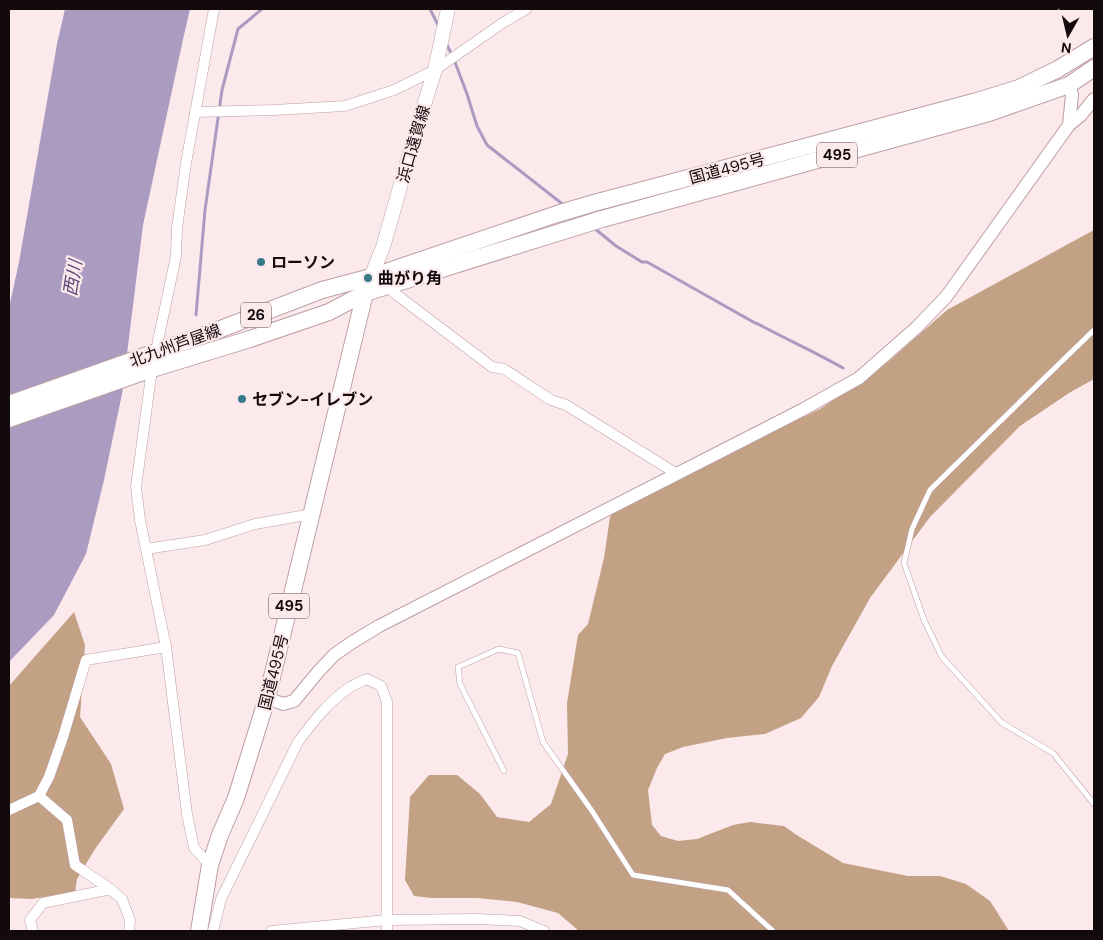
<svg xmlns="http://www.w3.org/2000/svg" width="1103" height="940" font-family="'DM Sans','Noto Sans JP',sans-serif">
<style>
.forest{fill:#c2a184}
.water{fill:#ab9bc0}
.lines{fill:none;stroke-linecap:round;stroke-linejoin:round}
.stream{stroke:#ab9bc0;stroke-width:3}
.service-casing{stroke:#bd9fa5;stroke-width:6}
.minor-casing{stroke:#bd9fa5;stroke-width:11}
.tertiary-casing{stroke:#bd9fa5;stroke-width:14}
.secondary-casing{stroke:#bd9fa5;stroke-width:15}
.primary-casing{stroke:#bd9fa5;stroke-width:18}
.trunk-casing{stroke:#bd9fa5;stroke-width:18}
.service{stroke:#fff;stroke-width:5}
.minor{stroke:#fff;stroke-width:10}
.tertiary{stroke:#fff;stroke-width:12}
.secondary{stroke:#fff;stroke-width:14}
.primary{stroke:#fff;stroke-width:16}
.trunk{stroke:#fff;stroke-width:16}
.poi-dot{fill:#367a89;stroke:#fce9ec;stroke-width:2}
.labels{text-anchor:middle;stroke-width:4.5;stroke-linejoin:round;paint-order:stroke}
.shield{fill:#fce9ec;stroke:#594d4f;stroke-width:1}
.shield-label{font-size:15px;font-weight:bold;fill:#130a0c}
.street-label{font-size:16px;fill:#130a0c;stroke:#fce9ec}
.poi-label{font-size:16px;font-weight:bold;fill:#130a0c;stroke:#fce9ec;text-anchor:start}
.water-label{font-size:18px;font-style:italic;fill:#5f487b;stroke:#fce9ec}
</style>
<rect width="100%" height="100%" fill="#fce9ec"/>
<!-- forest -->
<g class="forest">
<polygon points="1094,230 1094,379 1069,393 1020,426 930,517 870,598 832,666 819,697 801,718 765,734 727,738 683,747 665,754 657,768 648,790 652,825 661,836 678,841 697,839 733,825 750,822 784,826 795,834 843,863 908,876 940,876 966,884 990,901 1009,931 579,931 558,913 517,902 477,898 432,898 414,896 405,880 410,797 429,775 457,775 480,794 497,817 529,822 551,804 568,754 567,703 578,635 588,624 604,558 610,517 619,504 820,409 888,362 947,310"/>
<polygon points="74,612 85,645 80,717 111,764 124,809 95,849 77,879 75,892 32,899 9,898 9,686"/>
</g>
<!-- water -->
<polygon class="water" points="65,9 190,9 184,35 143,225 122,394 104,480 86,554 54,615 9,662 9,308 19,262 57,44"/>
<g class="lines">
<!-- stream -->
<g class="stream">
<polyline points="430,9 439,27"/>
<polyline points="445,41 453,57 467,94 477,126 487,145 565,206"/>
<path d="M594,228L616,246L642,262H647L755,323L758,324C786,339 815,352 843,368"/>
<polyline points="196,315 205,210 222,90 238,29 262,9"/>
</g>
<!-- service casing -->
<g class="service-casing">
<g id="service">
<polyline points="1094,330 985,436 930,490 912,529 904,563 924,620 942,657 1002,723 1053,753 1094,804"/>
<polyline points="504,771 460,684 458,667 499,649 518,653 543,742 592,811 633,875 728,890 773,931"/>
</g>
</g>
<!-- minor casing -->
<g class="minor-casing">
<g id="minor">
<polyline points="195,112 274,110 345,106 394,90 435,70 501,24 526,9"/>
<polyline points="387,286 397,295 492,367 504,369 551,400 566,405 677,474"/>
<polyline points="146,549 205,540 255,524 312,514"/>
<polyline points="39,796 67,820 75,865 106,886 122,899 130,920 129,931"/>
<polyline points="9,810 39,796 49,777 63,737 86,660 166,647"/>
<polyline points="210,865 194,848 187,814 166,647 140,520 136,487 152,369 176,256 177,228 186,163 214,9"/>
<polyline points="33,931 30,920 43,903 111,889"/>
<path d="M213,931L221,899L298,742C313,722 328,702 349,688C354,684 361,682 367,679L381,686L387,702V931"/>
<polyline points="271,931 387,920 477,919 520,921 544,931"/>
</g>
</g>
<!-- tertiary casing -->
<g class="tertiary-casing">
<g id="tertiary">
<polyline points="1069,125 1081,115 1094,99"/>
<polyline points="267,698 283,704 294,701 318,672 334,655 351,643 379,626 802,410 859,378 916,328 946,297 1069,125 1072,95 1069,85"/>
</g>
</g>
<!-- secondary casing -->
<g class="secondary-casing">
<polyline id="secondary" points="371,277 383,247 418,124 435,70 448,9"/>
</g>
<!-- primary casing -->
<g class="primary-casing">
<g id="primary">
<polyline points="9,404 218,330 322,290 371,277"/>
<polyline points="9,419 152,369 250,339 329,312 365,293"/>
</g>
</g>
<!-- trunk casing -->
<g class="trunk-casing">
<g id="trunk">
<polyline points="365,293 602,219 989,113 1069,85 1094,68"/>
<polyline points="199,931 210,865 220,835 236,798 267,698 365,293 371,277 557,214 594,203 977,101 1019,88 1058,69 1094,47"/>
</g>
</g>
<!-- service -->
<use href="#service" class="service"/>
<!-- minor -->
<use href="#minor" class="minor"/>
<!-- tertiary -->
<use href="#tertiary" class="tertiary"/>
<!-- secondary -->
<use href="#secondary" class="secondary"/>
<!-- primary -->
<use href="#primary" class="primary"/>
<!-- trunk -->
<use href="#trunk" class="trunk"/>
</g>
<!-- markers -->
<g class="poi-dot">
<circle cx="261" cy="262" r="5"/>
<circle cx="368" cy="278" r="5"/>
<circle cx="242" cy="399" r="5"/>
</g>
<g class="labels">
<!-- shield labels -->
<g class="shield">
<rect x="817" y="142.5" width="40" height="25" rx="4"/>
<rect x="241" y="302.5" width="30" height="25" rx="4"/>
<rect x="269" y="593.5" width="40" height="25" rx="4"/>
</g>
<g class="shield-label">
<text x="837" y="160">495</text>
<text x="256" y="320">26</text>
<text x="289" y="611">495</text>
</g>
<!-- street labels -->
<g class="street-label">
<text transform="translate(413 144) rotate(-74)" y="6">浜口遠賀線</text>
<text transform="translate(727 168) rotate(-15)" y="6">国道495号</text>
<text transform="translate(175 345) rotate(-20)" y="6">北九州芦屋線</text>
<text transform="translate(273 672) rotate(-76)" y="6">国道495号</text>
</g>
<!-- poi labels -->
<g class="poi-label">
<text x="271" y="268">ローソン</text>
<text x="378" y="284">曲がり角</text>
<text x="252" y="405">セブン-イレブン</text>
</g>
<!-- water labels -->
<g class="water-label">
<text transform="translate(73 278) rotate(-81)" y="6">西川</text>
</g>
</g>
<!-- border -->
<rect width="1103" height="940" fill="none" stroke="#130a0c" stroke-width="20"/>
<!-- north arrow -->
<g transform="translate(1068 35) rotate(188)" stroke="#fce9ec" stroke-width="4" paint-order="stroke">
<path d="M0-4L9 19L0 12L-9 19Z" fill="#130a0c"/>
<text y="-8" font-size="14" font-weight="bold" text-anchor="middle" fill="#130a0c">N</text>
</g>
</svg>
